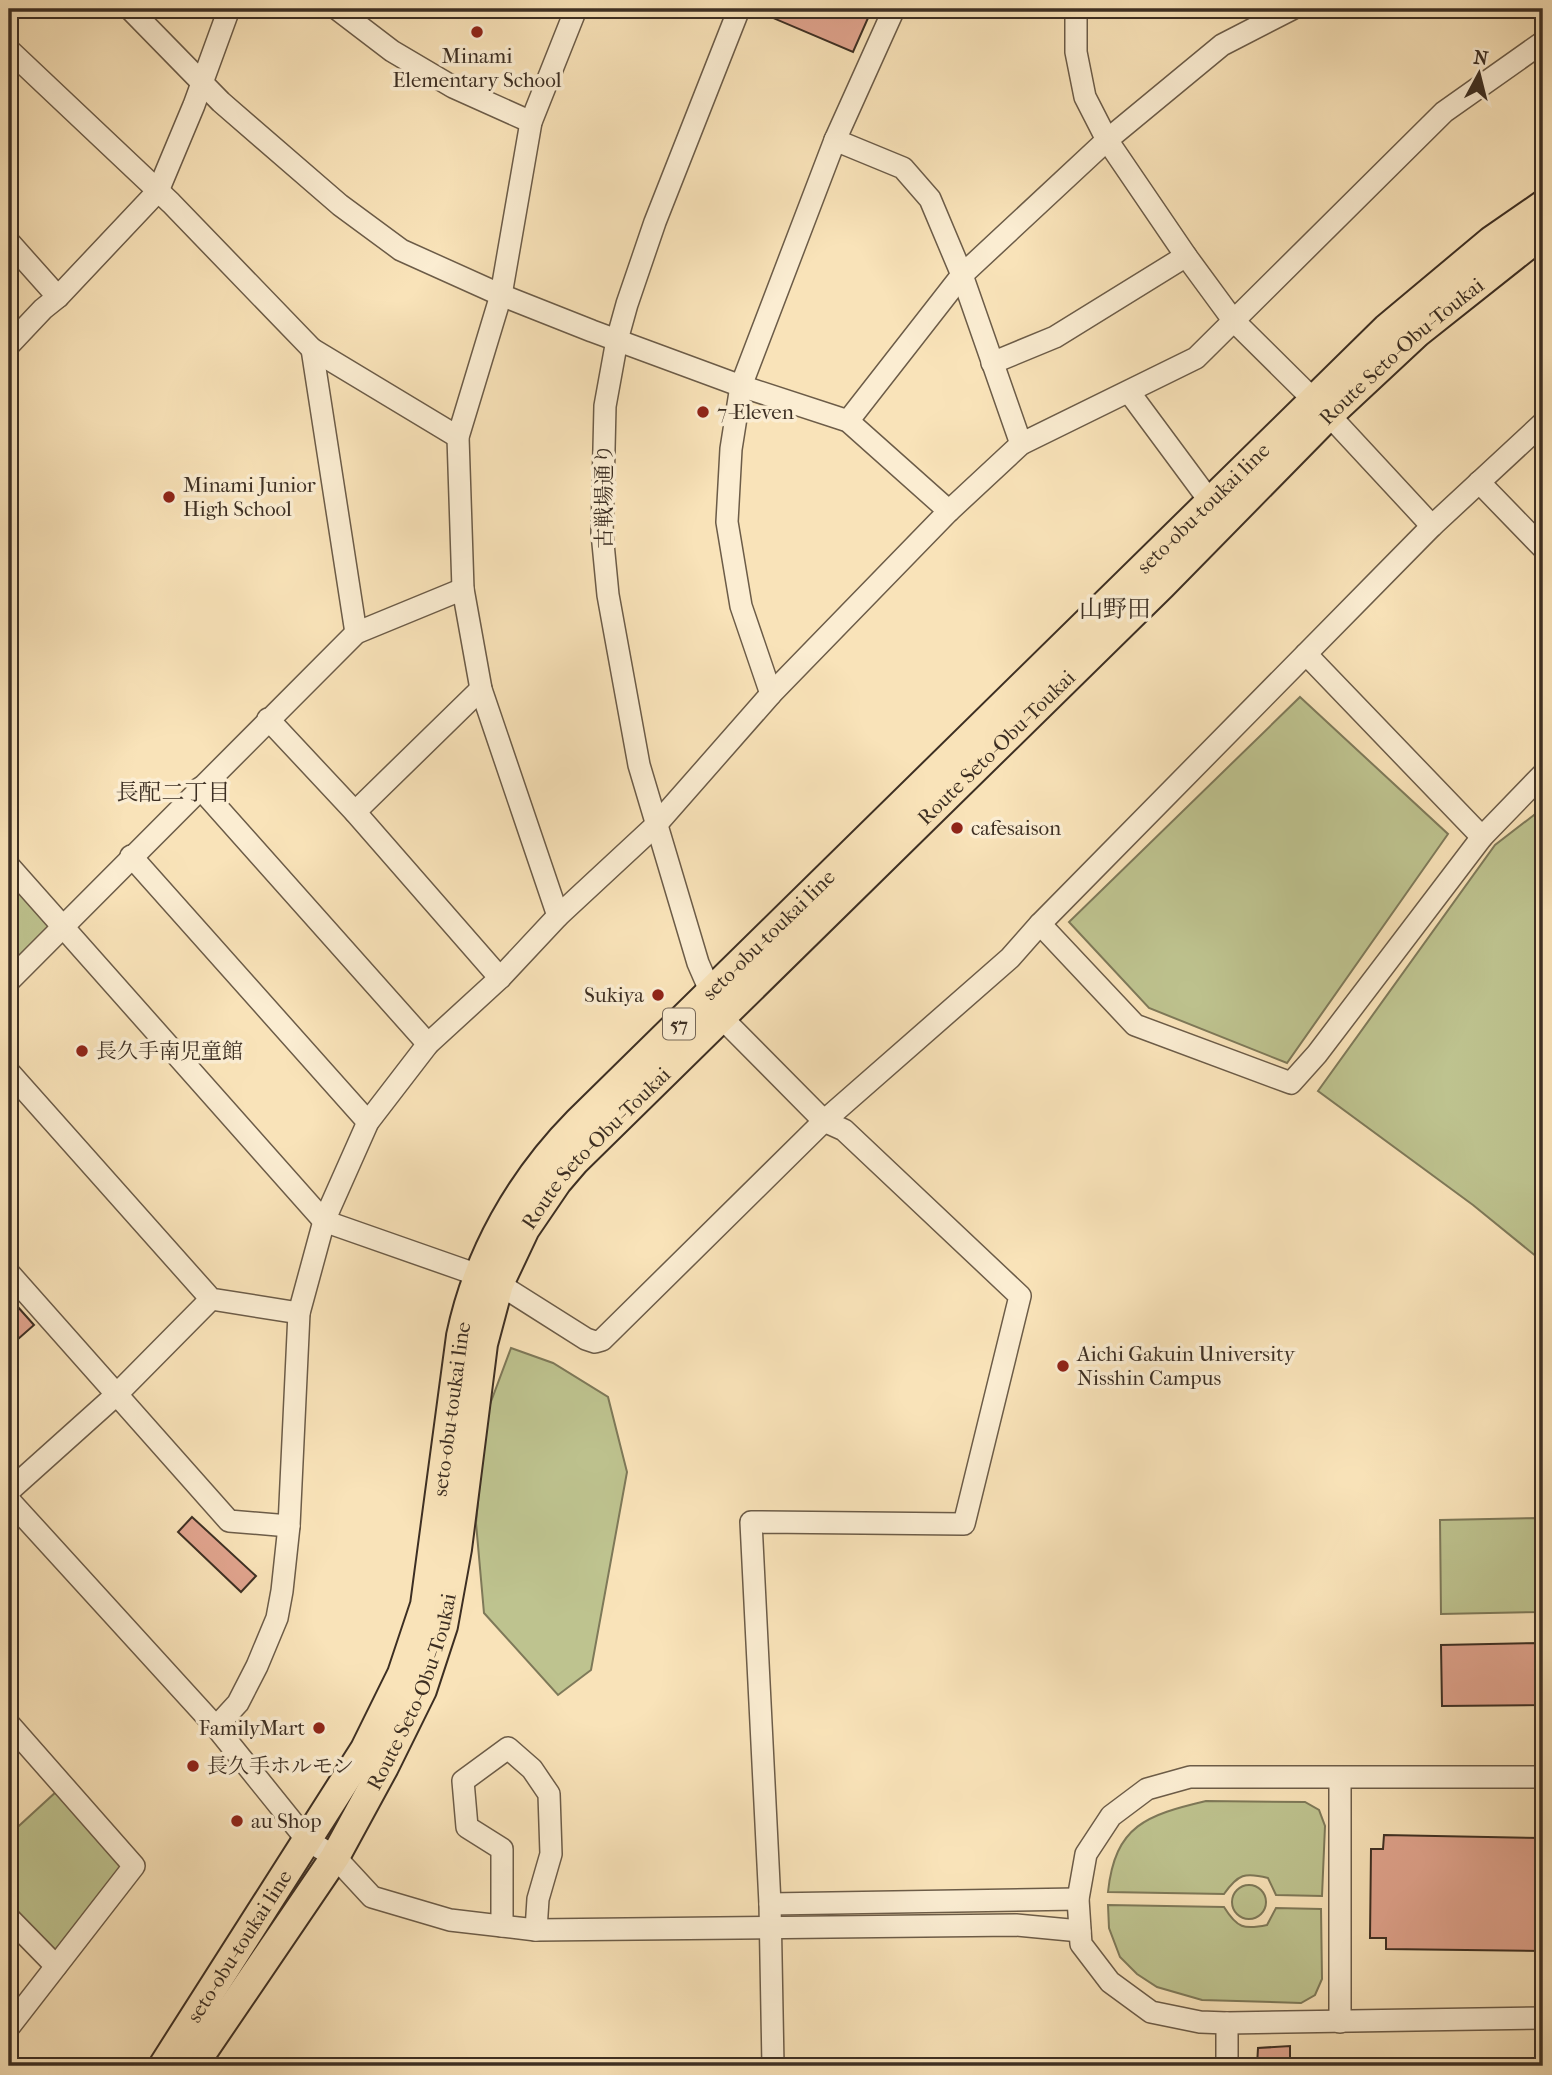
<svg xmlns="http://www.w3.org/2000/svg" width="1552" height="2075" font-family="'IM FELL French Canon','Noto Serif JP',serif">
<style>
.green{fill:#bec38f;stroke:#7e7959;stroke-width:2}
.building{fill:#e1a48e;stroke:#3d2f23;stroke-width:2}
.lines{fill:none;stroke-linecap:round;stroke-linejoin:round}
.minor-casing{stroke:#6c5c48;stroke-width:24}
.major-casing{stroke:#3d2f23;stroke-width:32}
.minor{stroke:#fbedd2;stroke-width:21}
.major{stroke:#f9e3b9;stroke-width:28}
.poi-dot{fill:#8f2418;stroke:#fbedd2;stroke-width:2.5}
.labels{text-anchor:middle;stroke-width:7;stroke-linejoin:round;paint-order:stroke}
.shield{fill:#fbedd2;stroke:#766858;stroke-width:2}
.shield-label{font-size:19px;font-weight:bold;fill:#3d2f23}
.poi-label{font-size:21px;fill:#3d2f23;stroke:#fbedd2;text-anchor:start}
.street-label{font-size:21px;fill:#3d2f23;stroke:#fbedd2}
.neighbourhood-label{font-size:23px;fill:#3d2f23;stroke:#fbedd2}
.quarter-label{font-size:24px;fill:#3d2f23;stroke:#fbedd2}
</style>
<rect width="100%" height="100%" fill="#f9e3b9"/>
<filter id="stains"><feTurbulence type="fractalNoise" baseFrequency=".00286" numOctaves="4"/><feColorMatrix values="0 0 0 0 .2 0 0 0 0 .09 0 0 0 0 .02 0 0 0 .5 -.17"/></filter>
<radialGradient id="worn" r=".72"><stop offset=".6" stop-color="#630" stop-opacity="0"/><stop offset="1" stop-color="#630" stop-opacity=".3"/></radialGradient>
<!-- green -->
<g class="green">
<polygon points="1300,697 1448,834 1287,1063 1149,1008 1069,922"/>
<polygon points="1543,808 1543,1262 1473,1205 1318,1091 1495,845"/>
<polygon points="9,874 50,927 9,973"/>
<polygon points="511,1348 553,1363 608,1397 627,1472 591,1670 558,1695 484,1613 476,1523 486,1415"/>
<polygon points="1543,1518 1543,1612 1441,1614 1440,1520"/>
<polygon points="57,1791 128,1866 59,1955 9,1903 9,1835"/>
<path d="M1206,1801L1305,1802L1319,1810L1325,1826L1322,1896L1276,1895L1268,1878C1245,1872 1238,1874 1224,1894L1108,1892C1115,1825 1147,1815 1206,1801Z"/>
<circle cx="1249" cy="1902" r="17"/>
<path d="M1108,1905L1224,1907C1237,1928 1244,1930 1267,1925L1276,1908L1321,1909L1322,1979L1315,1995L1301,2003L1202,2000L1157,1987L1137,1974L1120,1957L1109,1928Z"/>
</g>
<!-- building -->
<g class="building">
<polygon points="752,9 872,9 853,52"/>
<polygon points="9,1297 34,1325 9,1347"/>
<polygon points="192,1517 256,1576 241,1592 178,1532"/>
<polygon points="1543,1643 1543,1705 1442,1706 1441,1645"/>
<polygon points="1384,1835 1543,1838 1543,1951 1386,1949 1386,1938 1370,1938 1371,1849 1383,1849"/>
<polygon points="1290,2046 1290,2066 1257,2066 1258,2048"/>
</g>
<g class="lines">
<!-- minor casing -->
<g class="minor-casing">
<g id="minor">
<polyline points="130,9 221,102 340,205 401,250 501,295 592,331 741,386 848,421 949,511"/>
<polyline points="337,9 392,51 453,87 531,122"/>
<polyline points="739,9 655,222 627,304 617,340 605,406 602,533 608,595 639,765 698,963 722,1018 824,1121 844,1130 1020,1296 964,1524 751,1522 770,1904 773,2066"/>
<polyline points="1079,9 1076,14 1076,52 1085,97 1107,140 1186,256 1233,320 1329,415 1432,526"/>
<polyline points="9,50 171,203 312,349 458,437"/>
<polyline points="835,140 903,168 930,199 962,275 1021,444"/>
<polyline points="9,242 58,297"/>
<polyline points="9,345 43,309 58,297 158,191 194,105 229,9"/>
<polyline points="312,349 356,633"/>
<polyline points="992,363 1055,337 1186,256"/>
<polyline points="1129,392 1209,500"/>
<polyline points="848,421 962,275 1107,140 1222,45 1292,9"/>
<polyline points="1479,482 1543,548"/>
<polyline points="1306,654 1482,837"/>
<polyline points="771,694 741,606 727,522 731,449 741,386 835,140 894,9"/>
<polyline points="268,719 355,812 500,978"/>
<polyline points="200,788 428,1044"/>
<polyline points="355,812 481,689"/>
<polyline points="131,856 368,1122"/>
<polyline points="9,866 324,1221 478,1275"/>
<polyline points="558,916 481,689 463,589 458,437 501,295 531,122 576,9"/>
<polyline points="1040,924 1135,1025 1291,1083 1317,1054 1482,837 1543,774"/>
<polyline points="9,981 356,633 463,589"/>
<polyline points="9,1072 211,1299 299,1313"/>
<polyline points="9,1273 229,1521 289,1526"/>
<polyline points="499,1284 586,1339 595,1342 602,1340 824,1121 1010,958 1040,924 1432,526 1543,423"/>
<polyline points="9,1491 116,1395 211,1299"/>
<polyline points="9,1500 216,1727 307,1840 335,1857 372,1897 450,1920 536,1930 1016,1925 1080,1931"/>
<polyline points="9,1724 134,1866 9,2027"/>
<polyline points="216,1727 238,1703 257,1666 277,1618 282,1591 289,1526 299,1313 324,1221 368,1122 428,1044 500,978 558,916 655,826 771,694 949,511 1021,444 1196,358 1444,112 1543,42"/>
<polyline points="1543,1777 1190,1777 1147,1789 1111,1816 1086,1854 1078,1899 1081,1944 1110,1982 1151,2012 1200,2022 1227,2023 1543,2018"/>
<polyline points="1340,1778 1340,2022"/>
<polyline points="770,1904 1078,1899"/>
<polyline points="9,1918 56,1966"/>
<polyline points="502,1926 502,1849 467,1827 463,1781 508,1748 532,1769 549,1794 551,1854 538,1899 536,1930"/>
<polyline points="1227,2023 1227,2066"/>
</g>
</g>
<!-- major casing -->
<g class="major-casing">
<g id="major">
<path id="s1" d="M163,2066L365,1749L402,1674L425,1605L461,1336C478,1255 520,1181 578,1122L1387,328L1491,241L1543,205"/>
<path id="s2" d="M193,2066L335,1857L384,1767L422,1690L443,1626L457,1549L483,1344L499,1284L525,1229L557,1182L575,1161L1162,585L1329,415L1417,333L1543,233"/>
</g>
</g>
<!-- minor -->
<use href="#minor" class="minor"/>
<!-- major -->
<use href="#major" class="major"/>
</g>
<!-- markers -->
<g class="poi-dot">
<circle cx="477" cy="32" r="7"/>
<circle cx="703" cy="412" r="7"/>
<circle cx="169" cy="497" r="7"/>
<circle cx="957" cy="828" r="7"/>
<circle cx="658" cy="995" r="7"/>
<circle cx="82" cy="1051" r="7"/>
<circle cx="1063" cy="1366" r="7"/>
<circle cx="319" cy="1728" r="7"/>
<circle cx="193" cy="1766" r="7"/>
<circle cx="237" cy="1821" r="7"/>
</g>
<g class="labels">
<!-- shield labels -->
<rect class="shield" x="663" y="1008.5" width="32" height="31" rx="5"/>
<g class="shield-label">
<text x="679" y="1031">57</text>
</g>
<!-- poi labels -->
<g class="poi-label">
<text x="477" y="63" text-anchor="middle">Minami<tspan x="477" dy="24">Elementary School</tspan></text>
<text x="717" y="419">7-Eleven</text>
<text x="183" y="492">Minami Junior<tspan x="183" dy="24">High School</tspan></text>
<text x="971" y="835">cafesaison</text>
<text x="644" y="1002" text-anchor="end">Sukiya</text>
<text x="96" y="1058">長久手南児童館</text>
<text x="1077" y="1361">Aichi Gakuin University<tspan x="1077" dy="24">Nisshin Campus</tspan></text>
<text x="305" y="1735" text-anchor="end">FamilyMart</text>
<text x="207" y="1773">長久手ホルモン</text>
<text x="251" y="1828">au Shop</text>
</g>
<!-- street labels -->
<g class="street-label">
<text dy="7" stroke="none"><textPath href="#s2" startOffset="2158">Route Seto-Obu-Toukai</textPath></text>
<text transform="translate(604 496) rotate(-90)" y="7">古戦場通り</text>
<text dy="7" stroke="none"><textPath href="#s1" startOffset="1927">seto-obu-toukai line</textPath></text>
<text dy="7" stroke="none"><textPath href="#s2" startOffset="1591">Route Seto-Obu-Toukai</textPath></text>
<text dy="7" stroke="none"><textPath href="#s1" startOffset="1318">seto-obu-toukai line</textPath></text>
<text dy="7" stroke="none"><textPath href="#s2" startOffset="1024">Route Seto-Obu-Toukai</textPath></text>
<text dy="7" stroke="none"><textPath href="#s1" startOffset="730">seto-obu-toukai line</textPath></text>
<text dy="7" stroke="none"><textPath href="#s2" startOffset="436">Route Seto-Obu-Toukai</textPath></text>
<text dy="7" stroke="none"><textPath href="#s1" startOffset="142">seto-obu-toukai line</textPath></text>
</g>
<!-- neighbourhood labels -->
<g class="neighbourhood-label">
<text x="173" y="800">長配二丁目</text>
</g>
<!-- quarter labels -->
<g class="quarter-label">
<text x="1115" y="617">山野田</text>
</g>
</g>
<!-- margin -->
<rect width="1552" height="2075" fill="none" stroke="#f9e3b9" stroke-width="35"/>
<rect x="10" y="10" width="1531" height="2054" fill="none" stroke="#3d2f23" stroke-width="3.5"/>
<rect x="18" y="18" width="1517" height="2040" fill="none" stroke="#3d2f23" stroke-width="2"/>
<!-- north arrow -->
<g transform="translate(1479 74) rotate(7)" stroke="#fbedd2" stroke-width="5" paint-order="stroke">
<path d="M0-5L12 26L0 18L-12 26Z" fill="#3d2f23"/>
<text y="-10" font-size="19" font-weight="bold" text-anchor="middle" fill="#3d2f23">N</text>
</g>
<rect width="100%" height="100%" filter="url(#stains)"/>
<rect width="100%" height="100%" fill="url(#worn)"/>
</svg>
